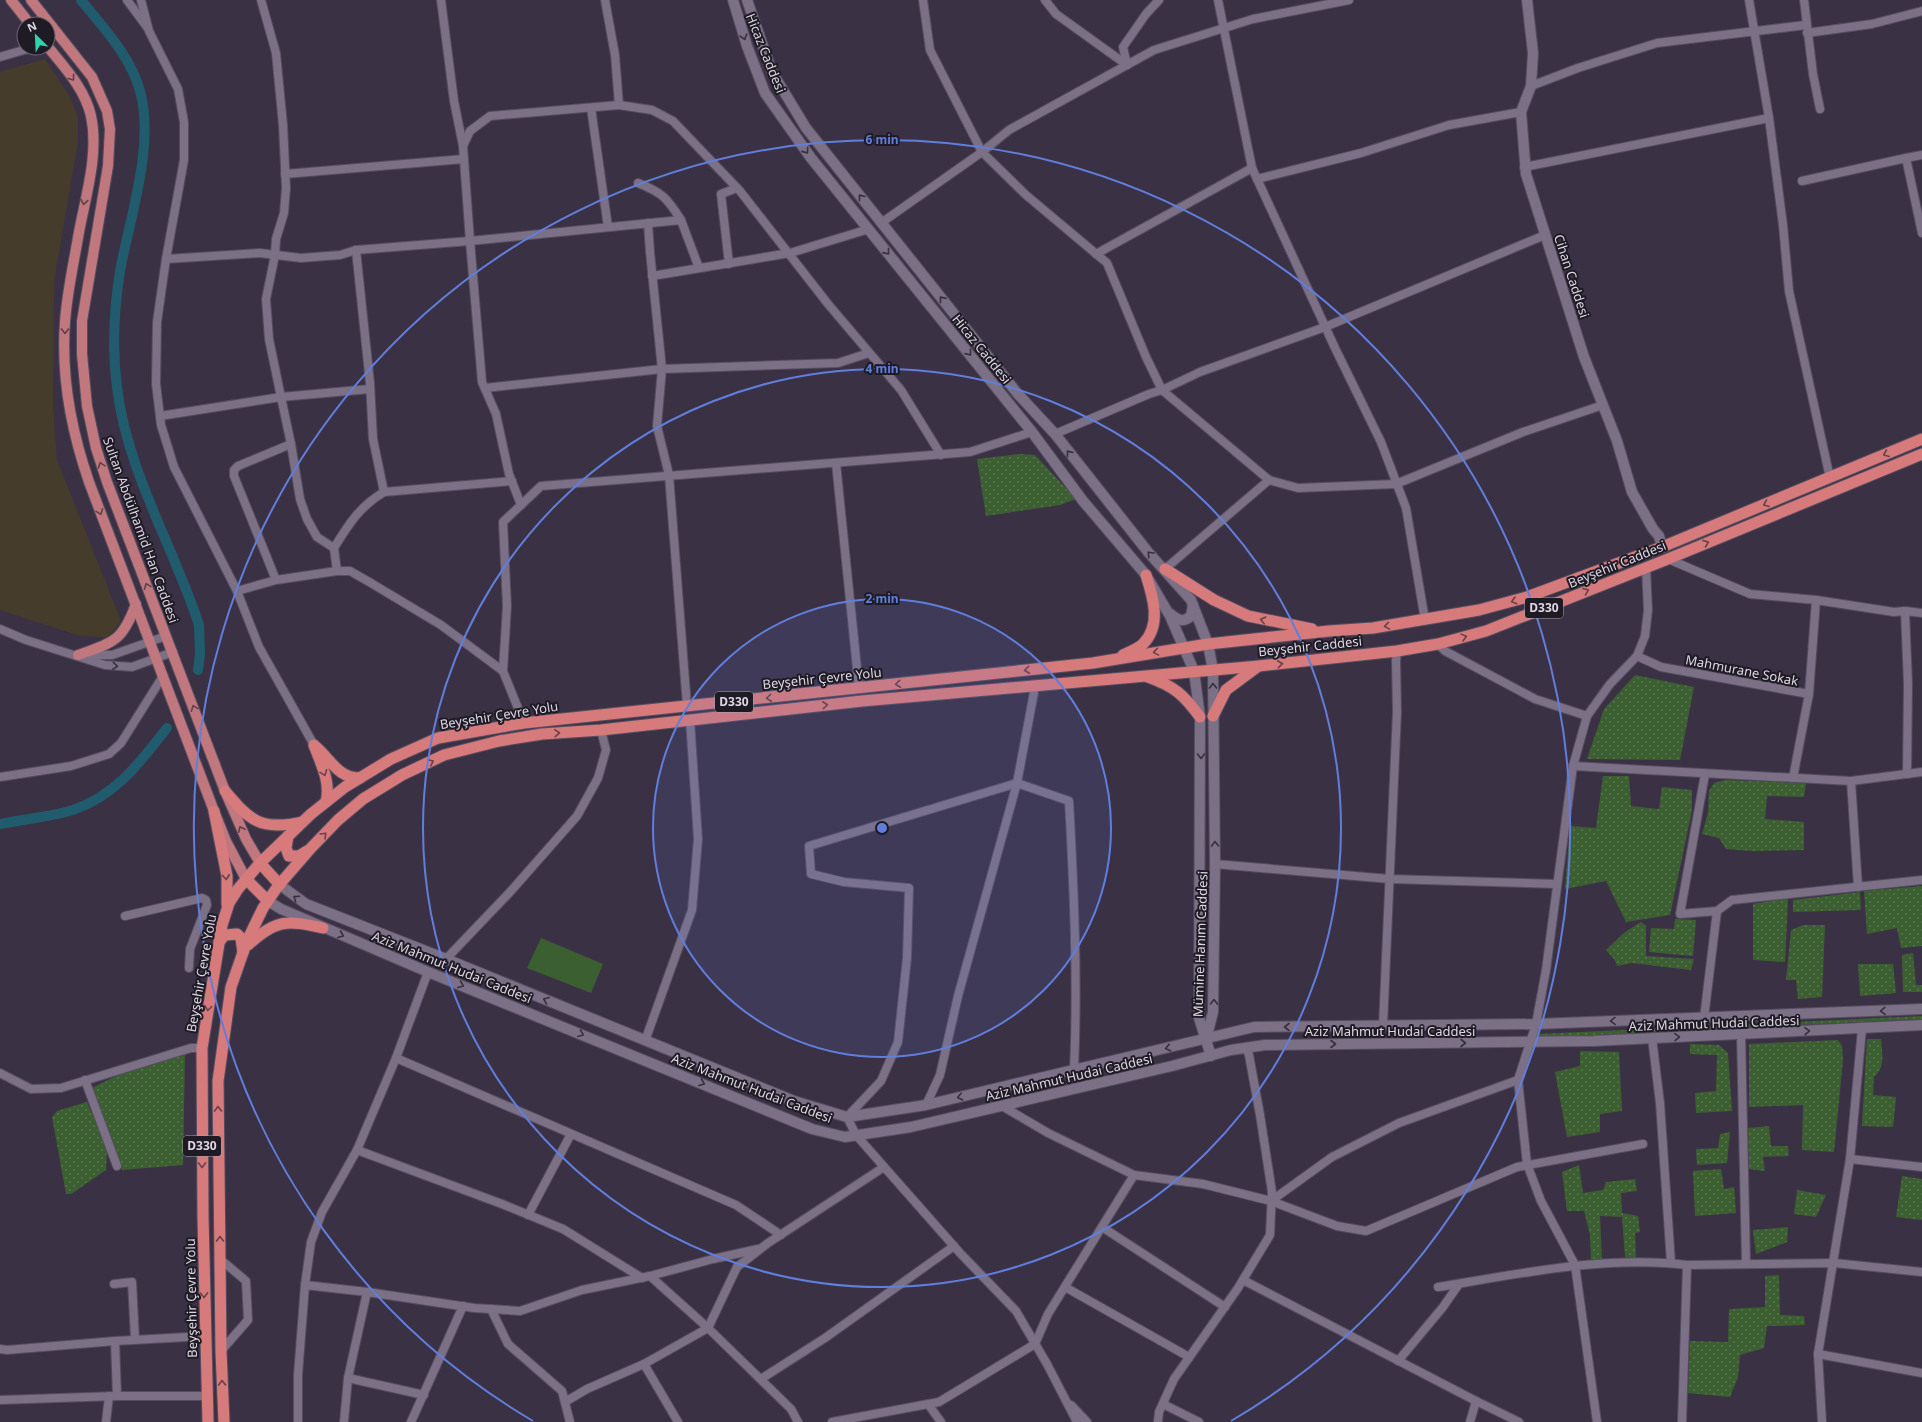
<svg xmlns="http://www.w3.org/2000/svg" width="1922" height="1422" font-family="'Noto Sans',sans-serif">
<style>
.medical{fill:#463c2b}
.green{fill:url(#green-dots)}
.pitch{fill:#3c5f31}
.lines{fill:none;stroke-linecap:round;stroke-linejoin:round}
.canal{stroke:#205c6d;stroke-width:10}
.minor-casing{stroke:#564d5f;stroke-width:10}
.tertiary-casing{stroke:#564d5f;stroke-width:12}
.secondary-casing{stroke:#564d5f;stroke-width:12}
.primary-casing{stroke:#564d5f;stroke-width:12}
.trunk-casing{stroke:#564d5f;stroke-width:13}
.minor{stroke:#7b7086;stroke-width:8}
.tertiary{stroke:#7b7086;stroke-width:10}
.secondary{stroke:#7b7086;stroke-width:10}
.primary{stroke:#c0777e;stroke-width:10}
.trunk{stroke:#d77a7b;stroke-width:11}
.oneway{stroke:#36303c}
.oneway2{stroke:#5f4048}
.oneway3{stroke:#694147}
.ring{fill:none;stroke:#607edc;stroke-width:2}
.labels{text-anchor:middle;stroke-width:4;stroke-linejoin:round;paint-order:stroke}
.shield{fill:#1f1b24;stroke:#a49faa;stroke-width:1}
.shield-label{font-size:12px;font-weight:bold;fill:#ddd7e4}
.street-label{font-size:13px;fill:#ddd7e4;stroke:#1f1b24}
.centre{fill:#607edc;stroke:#1f1b24;stroke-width:2}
.ring-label{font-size:12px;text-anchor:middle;font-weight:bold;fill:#607edc;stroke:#1f1b24;stroke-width:4;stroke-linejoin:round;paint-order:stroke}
</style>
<defs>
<pattern id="green-dots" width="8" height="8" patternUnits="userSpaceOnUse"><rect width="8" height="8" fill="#3c5f31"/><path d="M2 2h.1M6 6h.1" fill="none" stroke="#58754f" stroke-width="1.8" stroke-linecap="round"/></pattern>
</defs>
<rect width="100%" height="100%" fill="#3b3145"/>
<!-- medical -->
<polygon class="medical" points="45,59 70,97 78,118 78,141 54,281 53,407 57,460 121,621 107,638 77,635 0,610 0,72"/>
<!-- green -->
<g class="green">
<polygon points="1020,454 1035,455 1076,499 1060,505 986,516 977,459"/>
<polygon points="1635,675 1694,687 1680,760 1587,759 1604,709"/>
<polygon points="1603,776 1629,776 1631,806 1659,809 1662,787 1692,790 1692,810 1670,915 1626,922 1606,881 1565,889 1570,826 1596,828"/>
<polygon points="1725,780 1806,783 1804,797 1767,796 1765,819 1804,822 1804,850 1752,851 1726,849 1719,838 1702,834 1708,813 1709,791 1714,783"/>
<polygon points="1922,886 1922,946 1901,948 1897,928 1867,934 1864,891"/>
<polygon points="1860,892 1861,910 1793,912 1793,900"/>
<polygon points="1788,898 1785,962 1753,960 1753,904"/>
<polygon points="1675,919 1696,920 1693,956 1649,952 1651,928 1674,929"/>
<polygon points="1641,922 1646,926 1646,956 1694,959 1691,970 1632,963 1617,966 1615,960 1606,950 1625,932"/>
<polygon points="1803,925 1825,925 1822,997 1798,999 1796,980 1786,980 1791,930"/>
<polygon points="1913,953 1916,985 1922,985 1922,992 1903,992 1902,955"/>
<polygon points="1858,964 1893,964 1896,993 1860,996"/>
<polygon points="1922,1016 1922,1019 1537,1038 1538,1034"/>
<path d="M1867,1039H1881C1882,1053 1886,1067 1874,1077L1873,1095L1896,1097L1893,1127L1862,1126Z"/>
<polygon points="1838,1040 1842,1046 1843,1060 1834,1152 1802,1150 1803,1105 1749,1107 1749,1044"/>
<polygon points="1690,1044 1719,1045 1728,1053 1732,1111 1696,1113 1695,1093 1716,1091 1717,1055 1690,1054"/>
<polygon points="1580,1051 1619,1052 1622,1111 1600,1114 1600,1132 1567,1137 1555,1072 1580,1066"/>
<polygon points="185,1055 183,1165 122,1170 109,1131 92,1088 128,1070"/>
<polygon points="87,1102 107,1148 106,1170 71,1194 66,1194 52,1117 57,1111"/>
<polygon points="1769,1126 1771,1146 1788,1146 1789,1156 1763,1157 1765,1171 1749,1169 1748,1128"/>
<polygon points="1730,1132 1727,1163 1697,1165 1696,1149 1718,1148 1720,1134"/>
<polygon points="1579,1165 1583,1193 1603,1190 1606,1182 1635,1179 1637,1191 1621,1193 1622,1213 1638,1216 1640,1232 1635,1233 1636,1259 1625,1257 1622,1217 1600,1216 1602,1260 1591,1259 1590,1235 1584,1211 1567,1211 1562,1172"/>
<polygon points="1721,1169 1724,1189 1734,1187 1736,1213 1695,1216 1693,1171"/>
<polygon points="1902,1176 1922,1179 1922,1220 1896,1217"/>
<polygon points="1797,1190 1826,1195 1816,1217 1794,1214"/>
<polygon points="1788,1227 1787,1242 1756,1254 1753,1230"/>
<polygon points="1779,1275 1780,1315 1804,1316 1805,1325 1767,1326 1764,1348 1740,1355 1738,1377 1730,1397 1688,1393 1690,1341 1728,1342 1729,1309 1765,1307 1765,1276"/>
</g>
<!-- pitch -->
<polygon class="pitch" points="541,938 603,964 591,993 527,968"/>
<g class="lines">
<!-- canal -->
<g class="canal">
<path d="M81,0C103,27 131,57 140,91C155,145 130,217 120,271C114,309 112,349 117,387C127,472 173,545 199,625L200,654L198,670"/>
<path d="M0,824C24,819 50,817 73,810C117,795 140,762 167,728"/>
</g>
<!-- minor casing -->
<g class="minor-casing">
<g id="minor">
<polyline points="127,0 147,27"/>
<polyline points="141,0 149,31 178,89 184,122 184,160 166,259 157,322 156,384 161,425 174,467 237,591 259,647 314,745"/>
<polyline points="441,0 454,101 463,146"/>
<polyline points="605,0 615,55 619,105"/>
<polyline points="923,0 930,50 982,152 1026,195 1107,263 1146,357 1162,390 1269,480 1298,488 1396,484 1523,432 1603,405"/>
<polyline points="1045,0 1056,14 1127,65"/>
<polyline points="1218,0 1252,168 1335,348 1381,442 1406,508 1425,620"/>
<polyline points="1749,0 1769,118 1783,225 1789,291 1830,478"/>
<polyline points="1804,0 1813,74 1820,109"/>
<polyline points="1807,33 1872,24 1922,11"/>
<polyline points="0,57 31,48"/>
<polyline points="1127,65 1123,47 1146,14 1159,0"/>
<polyline points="1531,86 1578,68 1657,43 1806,25"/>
<polyline points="591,108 608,227"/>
<polyline points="1906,158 1922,155"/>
<polyline points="1524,167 1769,118"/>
<polyline points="285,174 464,159"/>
<polyline points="1257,179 1361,153 1449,125 1521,112"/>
<polyline points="1802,181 1906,158 1922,233"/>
<path d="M638,183C663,193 667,198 681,220"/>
<polyline points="881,223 982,152 1009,130 1154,50 1253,19 1349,0"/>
<polyline points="1096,254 1252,168"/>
<polyline points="166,259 260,253 301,258 340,255 356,250 470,241 681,220 699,268"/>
<polyline points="729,264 721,194 737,188"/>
<polyline points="652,276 790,253 869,229"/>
<polyline points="485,388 662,369 650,252 648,223"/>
<polyline points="160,416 281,397 269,339 266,299 275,255 276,239 284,213 286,188 283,125 276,53 261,0"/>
<polyline points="1055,434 1149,394 1162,390 1200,372 1325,327 1545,235"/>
<polyline points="836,463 859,688"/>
<polyline points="384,492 512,481"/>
<polyline points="521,505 509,474 496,414 482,382 470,241 463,146 470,131 490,116 619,105 652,110 673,121 740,191 828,304 901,390 941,455"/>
<polyline points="334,548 317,537 307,519 300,499 291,444 281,397 370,389"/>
<polyline points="1668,559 1750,594 1816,600 1809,694"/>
<polyline points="1165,569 1269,480"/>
<polyline points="337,571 350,571 371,583 441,625 503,671 524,723"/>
<polyline points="276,580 234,476 234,470 238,466 291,444"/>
<path d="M237,591L276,580L337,571L334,548C348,525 360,506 384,492L373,439L370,383L356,250"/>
<polyline points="1816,600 1894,612 1905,611 1908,684 1907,774"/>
<polyline points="1905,611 1922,613"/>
<polyline points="0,629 26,640 105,665 132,667 173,652"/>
<polyline points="1438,644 1445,651 1535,699 1587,716"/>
<polyline points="85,655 112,655 166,636"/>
<polyline points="1637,656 1661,667 1809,694 1793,778"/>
<polyline points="503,671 507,606 503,522 541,486 970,452 1032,432"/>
<polyline points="687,706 669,475 657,426 662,369 838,363 869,353"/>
<polyline points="1573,766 1851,781 1922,772"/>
<polyline points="0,777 71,766 109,754 121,743 163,676"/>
<polyline points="1851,781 1858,887"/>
<polyline points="1215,864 1390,879 1557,884"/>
<polyline points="1717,911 1732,900 1922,880"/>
<polyline points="125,916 202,898 206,900 207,905 190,949 189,968"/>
<polyline points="446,959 510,892 577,816 598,778 606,750 601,730"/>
<polyline points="1704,1018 1717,911 1680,914 1705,774"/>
<polyline points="1383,1026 1397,712 1396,661 1397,651"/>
<polyline points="1741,1035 1746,1263"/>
<polyline points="1652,1038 1660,1103 1671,1263"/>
<polyline points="645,1041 692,910 698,839 690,720"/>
<polyline points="396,1058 428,972"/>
<path d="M1074,1070C1078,981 1074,890 1069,801L1017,783L809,846L811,874L844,882L909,888L907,958L898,1042L881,1081L847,1117L856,1135L960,1253L1016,1311L1047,1364L1077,1422"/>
<polyline points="0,1073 31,1089 61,1088 191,1048 202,1048"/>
<polyline points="85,1080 117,1166"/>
<polyline points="1518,1080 1399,1123 1332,1157 1271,1201 1337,1226 1366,1231 1517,1167 1643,1144"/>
<polyline points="926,1105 940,1075 958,996 1017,783 1035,687"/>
<polyline points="1002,1106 1048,1133 1134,1175"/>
<polyline points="357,1150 322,1212 311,1242 305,1285 367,1292"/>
<polyline points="1850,1159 1862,1029"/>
<polyline points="528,1215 571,1134"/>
<polyline points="1102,1227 1225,1307"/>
<polyline points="220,1259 246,1281 248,1320 221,1351"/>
<polyline points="650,1276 713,1259 758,1249"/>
<polyline points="642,1278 563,1229 502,1204 357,1150 396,1058 736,1205 781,1235"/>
<polyline points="1243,1280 1476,1401"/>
<polyline points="114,1284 132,1282 135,1339"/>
<polyline points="1065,1287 1189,1357"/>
<path d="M1438,1287C1519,1274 1605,1255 1687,1265L1834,1263L1922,1272"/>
<polyline points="491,1309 508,1344 562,1391 570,1422"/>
<polyline points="115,1341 205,1336"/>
<polyline points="0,1349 7,1350 115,1341 117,1396 208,1396"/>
<polyline points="1818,1354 1922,1373"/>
<polyline points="1398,1361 1443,1307 1459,1284"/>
<polyline points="348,1378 424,1395"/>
<polyline points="761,1379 825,1338 954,1246"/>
<polyline points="0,1400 117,1396"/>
<polyline points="565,1402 587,1389 644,1364"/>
<polyline points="928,1404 941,1422"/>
<polyline points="1163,1404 1199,1422"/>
<polyline points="1071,1405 1087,1422"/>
<polyline points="106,1422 109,1396"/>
<polyline points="298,1422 298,1375 305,1285"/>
<polyline points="344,1422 348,1378 367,1292 474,1308 520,1311 582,1290 650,1276 708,1328 791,1409 798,1422"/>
<polyline points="411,1422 463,1306"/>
<polyline points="678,1422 644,1364 708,1328 737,1267 768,1243 884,1167"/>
<polyline points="832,1422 939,1402 1035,1344 1048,1314 1134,1175 1203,1184 1271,1201"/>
<polyline points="1158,1422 1159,1412 1174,1379 1238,1288 1270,1235 1272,1192 1260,1115 1249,1055 1246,1048"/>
<polyline points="1470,1422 1476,1401 1519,1422"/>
<polyline points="1597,1422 1575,1265 1541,1201 1527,1164 1518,1080 1536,1024 1546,970 1573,766 1587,716 1610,684 1637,656 1645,636 1648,610 1646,568"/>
<polyline points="1682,1422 1687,1265"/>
<polyline points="1822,1422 1818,1354 1850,1159 1922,1167"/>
</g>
</g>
<!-- tertiary casing -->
<g class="tertiary-casing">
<g id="tertiary">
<polyline points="1527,0 1533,53 1531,86 1521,112 1526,174 1584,357 1617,441 1632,492 1653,529 1659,536 1662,547"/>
<polyline points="1194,671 1200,717 1199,1018 1211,1056"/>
<polyline points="280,885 306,904 446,959 794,1101 847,1117 926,1105 1254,1027 1536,1024 1922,1009"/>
<polyline points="268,901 281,909 428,972 812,1129 845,1137 911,1127 1172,1066 1231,1050 1265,1045 1593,1041 1922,1025"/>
<polyline points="1206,1040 1213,1012 1215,864 1213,670"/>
</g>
</g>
<!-- secondary casing -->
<g class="secondary-casing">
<g id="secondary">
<polyline points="733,0 747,46 765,93 811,158 1032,432 1083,501 1146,575 1170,616 1194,671"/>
<polyline points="747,0 772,72 806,128 1017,393 1055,434 1148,552 1191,600 1208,644 1213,670"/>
<path d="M1169,613C1177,619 1182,624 1191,616L1193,605"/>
</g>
</g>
<!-- primary casing -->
<g class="primary-casing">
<g id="primary">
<polyline points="11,0 30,24"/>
<polyline points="31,0 92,77 107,111 110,129 108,166 82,321 82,354 87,406 96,448 107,482 225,791 246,839 260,863"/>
<path d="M48,47C65,68 85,89 91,116C99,153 86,195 79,232C74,262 67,292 65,322C61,376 71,430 89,482L214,811L226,841L246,879"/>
<path d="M78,655C114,642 122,642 136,604"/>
</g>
</g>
<!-- trunk casing -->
<g class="trunk-casing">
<g id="trunk">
<polyline points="1165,569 1214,600 1248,616 1312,629"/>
<path d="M1123,655C1129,652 1138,649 1143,644C1162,625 1153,597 1146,575"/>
<path d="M1148,677C1174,686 1184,695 1200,717"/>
<polyline points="1213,716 1226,690 1257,667"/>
<path d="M314,745C321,764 331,782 326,802"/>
<path d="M316,747C331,760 338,778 360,778"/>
<path d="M225,791C250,821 261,831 302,822"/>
<polyline points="214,811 227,876 227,905"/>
<polyline points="288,836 286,848 289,856 299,856 307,851"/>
<polyline points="260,863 280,885"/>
<polyline points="246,879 268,901"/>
<polyline points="219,942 225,935 237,934 241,938 243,953"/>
<path d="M248,945C276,919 287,920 323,928"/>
<polyline points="208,1422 203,1217 202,1048 222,925 229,903 238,889 260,863 311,814 345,787 391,759 438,738 524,723 1093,663 1208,644 1329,631 1373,628 1479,610 1527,597 1662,547 1922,439"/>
<polyline points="224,1422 221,1351 218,1081 231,987 247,941 263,908 278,886 311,848 338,820 363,799 402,775 444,755 499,741 542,734 601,730 862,701 1259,666 1397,651 1438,644 1486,631 1668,559 1922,454"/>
</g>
</g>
<!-- minor -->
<use href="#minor" class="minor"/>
<!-- tertiary -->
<use href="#tertiary" class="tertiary"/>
<!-- secondary -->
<use href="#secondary" class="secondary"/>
<!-- primary -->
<use href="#primary" class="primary"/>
<!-- trunk -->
<use href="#trunk" class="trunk"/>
</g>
<!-- one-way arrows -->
<defs><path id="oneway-chevron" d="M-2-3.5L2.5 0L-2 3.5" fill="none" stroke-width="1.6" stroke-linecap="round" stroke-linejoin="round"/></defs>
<g class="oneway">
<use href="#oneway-chevron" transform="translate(744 37) rotate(73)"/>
<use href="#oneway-chevron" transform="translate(806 151) rotate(55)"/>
<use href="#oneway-chevron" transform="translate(861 197) rotate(-128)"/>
<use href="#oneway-chevron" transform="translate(887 252) rotate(51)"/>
<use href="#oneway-chevron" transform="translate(942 299) rotate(-129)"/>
<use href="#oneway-chevron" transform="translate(969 353) rotate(51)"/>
<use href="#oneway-chevron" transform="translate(1069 453) rotate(-128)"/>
<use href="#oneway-chevron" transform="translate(1150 554) rotate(-133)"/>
<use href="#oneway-chevron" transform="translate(115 666) rotate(5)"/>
<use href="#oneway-chevron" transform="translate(1213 686) rotate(-90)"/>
<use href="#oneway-chevron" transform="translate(1201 756) rotate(89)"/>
<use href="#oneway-chevron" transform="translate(1215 844) rotate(-91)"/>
<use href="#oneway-chevron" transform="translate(296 898) rotate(-146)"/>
<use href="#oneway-chevron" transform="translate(341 935) rotate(23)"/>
<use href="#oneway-chevron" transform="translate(461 985) rotate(22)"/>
<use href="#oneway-chevron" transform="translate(546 1000) rotate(-158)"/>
<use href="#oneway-chevron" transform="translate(1214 1002) rotate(-89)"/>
<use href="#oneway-chevron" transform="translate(1883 1011) rotate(177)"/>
<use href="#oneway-chevron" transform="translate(1613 1021) rotate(178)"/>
<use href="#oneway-chevron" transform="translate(1287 1027) rotate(180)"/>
<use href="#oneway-chevron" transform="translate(1807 1031) rotate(-3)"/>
<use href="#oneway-chevron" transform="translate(581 1034) rotate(22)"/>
<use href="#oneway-chevron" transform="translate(1677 1037) rotate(-2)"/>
<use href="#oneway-chevron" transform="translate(1463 1043)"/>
<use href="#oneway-chevron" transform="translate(1333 1044)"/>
<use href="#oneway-chevron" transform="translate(1168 1048) rotate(167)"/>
<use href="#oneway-chevron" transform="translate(702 1083) rotate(22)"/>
<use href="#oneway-chevron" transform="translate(960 1097) rotate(167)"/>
</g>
<g class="oneway2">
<use href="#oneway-chevron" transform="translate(72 78) rotate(54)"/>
<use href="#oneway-chevron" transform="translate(84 202) rotate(100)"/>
<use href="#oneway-chevron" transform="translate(65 331) rotate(91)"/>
<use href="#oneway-chevron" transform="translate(101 465) rotate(-108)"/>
<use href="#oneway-chevron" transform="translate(100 512) rotate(69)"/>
<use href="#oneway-chevron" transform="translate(147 586) rotate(-111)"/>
<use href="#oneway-chevron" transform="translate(194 708) rotate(-111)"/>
<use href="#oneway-chevron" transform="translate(241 829) rotate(-115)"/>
</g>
<g class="oneway3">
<use href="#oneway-chevron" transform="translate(1886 454) rotate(157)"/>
<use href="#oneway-chevron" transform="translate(1766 504) rotate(158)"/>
<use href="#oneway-chevron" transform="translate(1706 543) rotate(-22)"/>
<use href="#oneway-chevron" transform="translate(1586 591) rotate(-22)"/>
<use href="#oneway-chevron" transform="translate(1514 601) rotate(164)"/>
<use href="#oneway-chevron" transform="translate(1263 620) rotate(-167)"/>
<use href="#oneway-chevron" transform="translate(1387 626) rotate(171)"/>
<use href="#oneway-chevron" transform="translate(1464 637) rotate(-15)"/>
<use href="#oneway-chevron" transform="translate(1156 652) rotate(171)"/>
<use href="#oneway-chevron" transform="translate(1280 664) rotate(-6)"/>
<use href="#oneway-chevron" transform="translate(1027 670) rotate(174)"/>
<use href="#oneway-chevron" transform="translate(898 684) rotate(174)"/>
<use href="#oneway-chevron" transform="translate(769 698) rotate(174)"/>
<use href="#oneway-chevron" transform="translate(825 705) rotate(-6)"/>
<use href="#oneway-chevron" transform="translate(557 733) rotate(-4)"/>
<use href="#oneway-chevron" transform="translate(431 762) rotate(-25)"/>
<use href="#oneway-chevron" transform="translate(324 773) rotate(69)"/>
<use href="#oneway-chevron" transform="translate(324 835) rotate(-45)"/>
<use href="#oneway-chevron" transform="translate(226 877) rotate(85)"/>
<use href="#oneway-chevron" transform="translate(208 1008) rotate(98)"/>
<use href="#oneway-chevron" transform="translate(218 1109) rotate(-91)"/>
<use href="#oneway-chevron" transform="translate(202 1165) rotate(90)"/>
<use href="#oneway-chevron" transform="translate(220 1239) rotate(-91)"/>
<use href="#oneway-chevron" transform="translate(204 1295) rotate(89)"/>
<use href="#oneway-chevron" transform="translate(222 1383) rotate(-92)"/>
</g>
<!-- distance rings -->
<circle cx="882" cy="828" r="229" fill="#607edc" fill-opacity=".12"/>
<g class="ring">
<circle cx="882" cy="828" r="229"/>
<circle cx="882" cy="828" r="459"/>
<path d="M533 1421A688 688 0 1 1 1231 1421"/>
</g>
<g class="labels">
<!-- shield labels -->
<g class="shield">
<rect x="1525" y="598" width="38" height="20" rx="3"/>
<rect x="715" y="692" width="38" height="20" rx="3"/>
<rect x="183" y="1136" width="38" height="20" rx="3"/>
</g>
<g class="shield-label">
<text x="1544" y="612">D330</text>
<text x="734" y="706">D330</text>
<text x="202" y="1150">D330</text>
</g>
<!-- street labels -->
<g class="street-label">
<text transform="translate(766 53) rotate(68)" y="5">Hicaz Caddesi</text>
<text transform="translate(1572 276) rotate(72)" y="5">Cihan Caddesi</text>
<text transform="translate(982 349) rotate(51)" y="5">Hicaz Caddesi</text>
<text transform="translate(141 530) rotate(70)" y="5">Sultan Abdülhamid Han Caddesi</text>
<text transform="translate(1617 564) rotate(-22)" y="5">Beyşehir Caddesi</text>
<text transform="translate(1310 646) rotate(-6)" y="5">Beyşehir Caddesi</text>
<text transform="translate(1742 670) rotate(11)" y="5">Mahmurane Sokak</text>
<text transform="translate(822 678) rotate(-6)" y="5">Beyşehir Çevre Yolu</text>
<text transform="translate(499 715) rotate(-9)" y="5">Beyşehir Çevre Yolu</text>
<text transform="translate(1200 944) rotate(-88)" y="5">Mümine Hanım Caddesi</text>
<text transform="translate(452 967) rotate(22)" y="5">Aziz Mahmut Hudai Caddesi</text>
<text transform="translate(201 973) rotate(-80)" y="5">Beyşehir Çevre Yolu</text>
<text transform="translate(1714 1023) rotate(-2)" y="5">Aziz Mahmut Hudai Caddesi</text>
<text x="1390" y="1036">Aziz Mahmut Hudai Caddesi</text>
<text transform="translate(1069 1077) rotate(-13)" y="5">Aziz Mahmut Hudai Caddesi</text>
<text transform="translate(752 1088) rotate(21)" y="5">Aziz Mahmut Hudai Caddesi</text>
<text transform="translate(191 1298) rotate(-91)" y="5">Beyşehir Çevre Yolu</text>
</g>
</g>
<circle cx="882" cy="828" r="6" class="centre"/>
<g class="ring-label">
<text x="882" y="144">6 min</text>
<text x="882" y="373">4 min</text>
<text x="882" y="603">2 min</text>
</g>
<!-- north arrow -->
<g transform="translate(36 36) rotate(336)"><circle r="19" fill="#1f1b24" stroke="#6b6671"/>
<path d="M0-3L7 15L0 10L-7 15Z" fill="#2bd5ac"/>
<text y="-6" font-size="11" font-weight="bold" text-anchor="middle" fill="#ddd7e4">N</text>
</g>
</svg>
